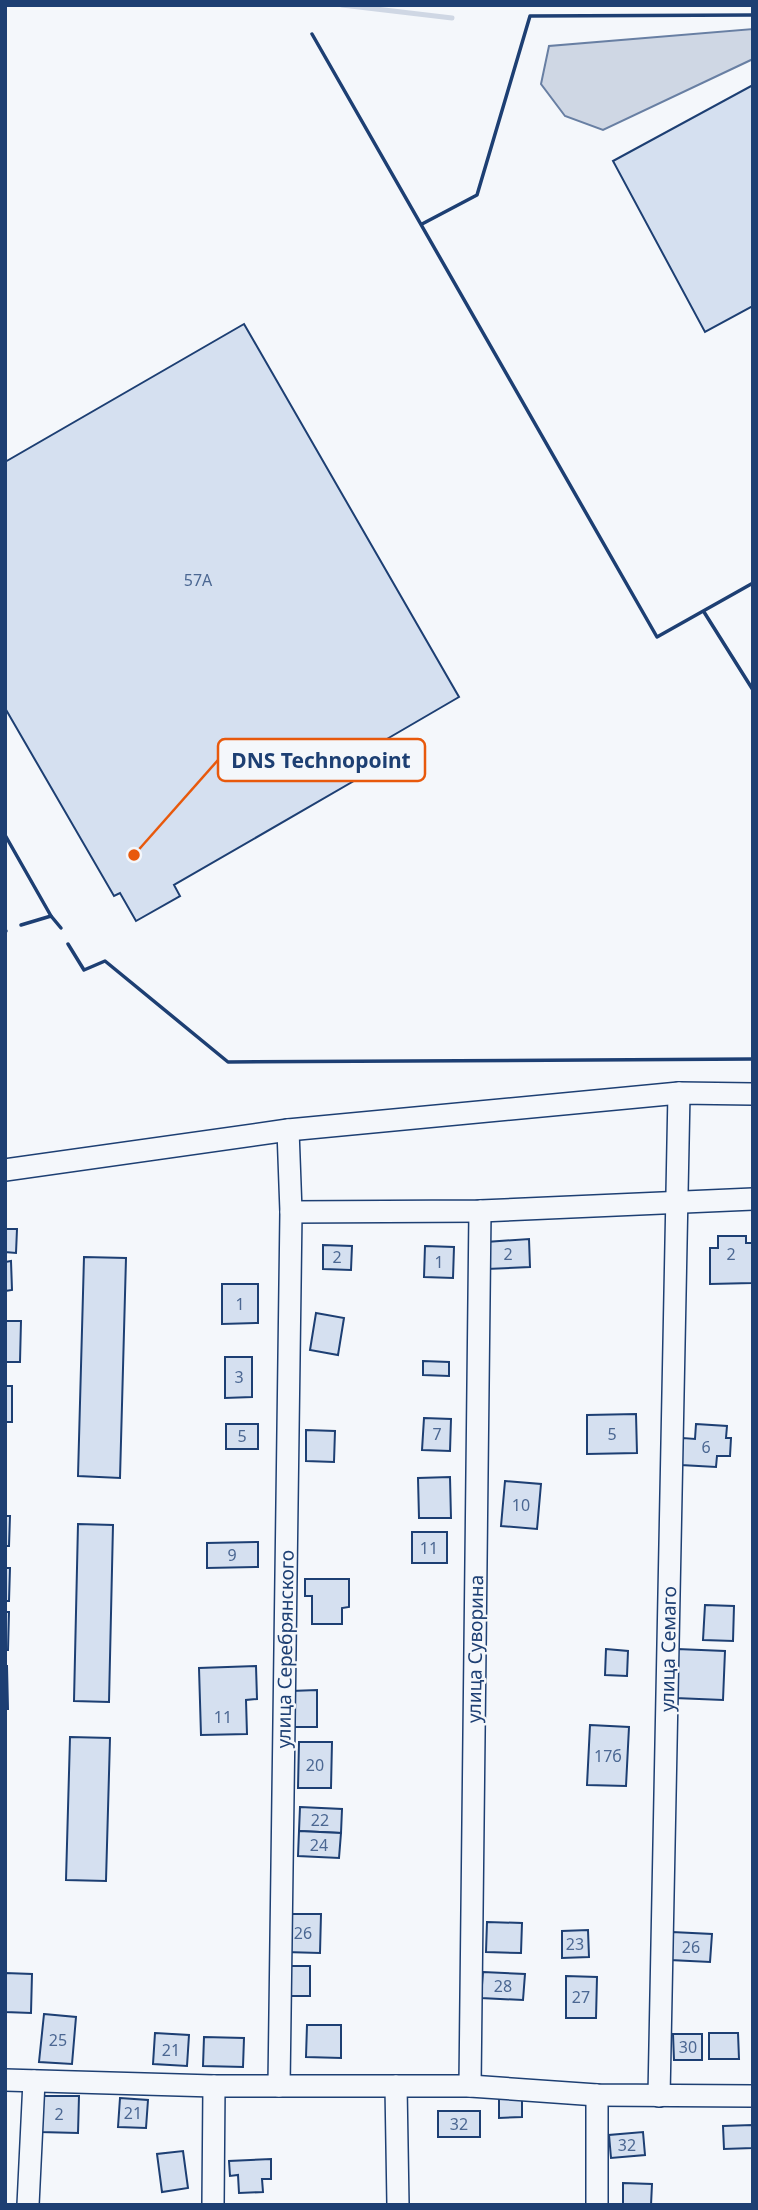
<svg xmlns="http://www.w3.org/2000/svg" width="758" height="2210" font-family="'Noto Sans',sans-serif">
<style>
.water{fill:#cfd7e4;stroke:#687fa3;stroke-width:2}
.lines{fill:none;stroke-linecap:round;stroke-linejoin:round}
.stream{stroke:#cfd7e4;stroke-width:5}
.building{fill:#d5e0f0;stroke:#1d3f73;stroke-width:2}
.minor-casing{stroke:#1d3f73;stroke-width:24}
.minor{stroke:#f4f7fb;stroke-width:21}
.wall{stroke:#1d3f73;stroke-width:3.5}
.labels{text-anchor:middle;stroke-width:5;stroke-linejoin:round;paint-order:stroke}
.number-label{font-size:16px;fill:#4b6792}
.street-label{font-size:19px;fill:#1d3f73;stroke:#f4f7fb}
.leader{fill:none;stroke:#e8590c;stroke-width:2.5}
.callout-dot{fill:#e8590c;stroke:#f4f7fb;stroke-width:2.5}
.callout{fill:#f4f7fb;stroke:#e8590c;stroke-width:2.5}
.callout-label{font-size:21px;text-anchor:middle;font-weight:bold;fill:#1d3f73}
</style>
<rect width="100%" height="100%" fill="#f4f7fb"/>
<!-- water -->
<polygon class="water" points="753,29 753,59 603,130 565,116 541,84 549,46"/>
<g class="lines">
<!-- stream -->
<polyline class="stream" points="342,5 452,18"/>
</g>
<!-- building -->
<g class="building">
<polygon points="753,85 753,306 705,332 613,161"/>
<polygon points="244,324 459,697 368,750 378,767 174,885 180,896 136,921 120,893 114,896 5,708 5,462"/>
<polygon points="5,1229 17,1229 16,1253 5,1252"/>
<polygon points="718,1236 746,1236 746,1243 753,1243 752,1283 710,1284 710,1248 718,1248"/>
<polygon points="529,1239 530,1267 487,1269 486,1242"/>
<polygon points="323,1245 352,1246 351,1270 323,1269"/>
<polygon points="425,1246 454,1247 453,1278 424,1277"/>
<polygon points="84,1257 126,1258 120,1478 78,1476"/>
<polygon points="11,1261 12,1290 5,1291 5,1262"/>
<polygon points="222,1284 258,1284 258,1323 222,1324"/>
<polygon points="316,1313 344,1318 338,1355 310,1350"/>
<polygon points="5,1321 21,1321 20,1362 5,1362"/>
<polygon points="225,1357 252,1357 252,1397 225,1398"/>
<polygon points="423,1361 449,1362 449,1376 423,1375"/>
<rect x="5" y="1386" width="7" height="36"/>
<polygon points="636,1414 637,1453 587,1454 587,1415"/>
<polygon points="424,1418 451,1419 450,1451 422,1450"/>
<rect x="226" y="1424" width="32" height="25"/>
<polygon points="696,1424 727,1426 726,1438 731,1438 730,1456 717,1456 716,1467 681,1465 683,1438 695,1439"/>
<polygon points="306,1430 335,1431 334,1462 306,1461"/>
<polygon points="450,1477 451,1518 419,1518 418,1478"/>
<polygon points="505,1481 541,1484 537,1529 501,1526"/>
<polygon points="5,1516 10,1516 9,1546 5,1546"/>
<polygon points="78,1524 113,1525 109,1702 74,1701"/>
<rect x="412" y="1532" width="35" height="31"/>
<polygon points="258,1542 258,1567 207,1568 207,1543"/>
<polygon points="5,1568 10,1568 9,1601 5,1601"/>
<polygon points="305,1579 349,1579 349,1607 342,1608 342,1624 312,1624 312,1596 305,1596"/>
<polygon points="705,1605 734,1606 733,1641 703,1640"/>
<polygon points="5,1612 9,1612 8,1650 5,1650"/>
<polygon points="606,1649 628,1651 627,1676 605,1675"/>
<polygon points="677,1649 725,1651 723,1700 675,1698"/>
<polygon points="5,1666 7,1666 8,1709 5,1709"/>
<polygon points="256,1666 257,1699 246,1700 247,1734 201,1735 199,1668"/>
<polygon points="317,1690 317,1727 291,1727 291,1691"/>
<polygon points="590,1725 629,1727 626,1786 587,1785"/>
<polygon points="70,1737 110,1738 106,1881 66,1880"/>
<polygon points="299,1742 332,1742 331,1788 298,1788"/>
<polygon points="300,1807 342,1809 341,1833 299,1831"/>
<polygon points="299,1831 341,1833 339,1858 298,1856"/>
<polygon points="286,1914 321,1914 320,1953 285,1952"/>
<polygon points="487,1922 522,1923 521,1953 486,1952"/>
<polygon points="588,1930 589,1957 562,1958 562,1931"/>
<polygon points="672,1932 712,1934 710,1962 670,1960"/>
<rect x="286" y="1966" width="24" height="30"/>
<polygon points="483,1972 525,1974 523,2000 481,1998"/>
<polygon points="5,1973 32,1974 31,2013 5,2012"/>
<polygon points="566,1976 597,1977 596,2018 566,2018"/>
<polygon points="44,2014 76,2017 72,2064 39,2062"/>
<polygon points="307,2025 341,2025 341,2058 306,2057"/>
<polygon points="155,2033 189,2035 187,2066 153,2064"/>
<polygon points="709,2033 738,2033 739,2059 709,2059"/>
<polygon points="673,2034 702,2034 702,2060 674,2060"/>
<polygon points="204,2037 244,2038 243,2067 203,2066"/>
<polygon points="41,2096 79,2096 78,2133 40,2132"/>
<polygon points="120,2098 148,2100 146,2128 118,2127"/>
<polygon points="499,2099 522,2099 522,2117 499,2118"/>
<rect x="438" y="2111" width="42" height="26"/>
<polygon points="752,2125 753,2148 724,2149 723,2126"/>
<polygon points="643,2132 645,2155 611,2158 609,2135"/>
<polygon points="183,2151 188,2188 162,2192 157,2154"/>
<polygon points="271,2159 271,2179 262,2179 263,2192 239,2193 238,2175 230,2176 229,2161"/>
<polygon points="623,2183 652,2184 651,2205 623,2205"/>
</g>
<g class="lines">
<!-- minor casing -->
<g class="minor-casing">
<g id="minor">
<polyline points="5,1170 288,1130 679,1093 753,1094"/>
<polyline points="291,1212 480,1211 753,1199"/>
<polyline points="5,2080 214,2086 470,2086 597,2095 753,2096"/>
<polyline points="279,2086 291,1212 288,1130"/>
<polyline points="396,2086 398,2205"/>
<polyline points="470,2086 480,1211"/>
<polyline points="659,2096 679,1093"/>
<polyline points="28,2205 34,2081"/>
<polyline points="213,2205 214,2086"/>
<polyline points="597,2205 597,2095"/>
</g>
</g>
<!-- minor -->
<use href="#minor" class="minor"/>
<!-- wall -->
<g class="wall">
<polyline points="312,34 657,637 753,583"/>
<polyline points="422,224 477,195 530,16 753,15"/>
<polyline points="704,612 753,690"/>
<polyline points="5,835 51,916"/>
<polyline points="21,925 51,916 61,928"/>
<polyline points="5,931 6,931"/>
<polyline points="68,944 84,970 105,961 228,1062 753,1059"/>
</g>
</g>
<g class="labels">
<!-- number labels -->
<g class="number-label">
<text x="198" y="586">57А</text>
<text x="508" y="1260">2</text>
<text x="731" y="1260">2</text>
<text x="337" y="1263">2</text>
<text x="439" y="1268">1</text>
<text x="240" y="1310">1</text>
<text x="239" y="1383">3</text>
<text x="437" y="1440">7</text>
<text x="612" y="1440">5</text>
<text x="242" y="1442">5</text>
<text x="706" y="1453">6</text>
<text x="521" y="1511">10</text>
<text x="429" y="1554">11</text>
<text x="232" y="1561">9</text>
<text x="223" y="1723">11</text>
<text x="608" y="1762">17б</text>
<text x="315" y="1771">20</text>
<text x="320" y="1826">22</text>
<text x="319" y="1851">24</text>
<text x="303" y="1939">26</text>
<text x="575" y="1950">23</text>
<text x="691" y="1953">26</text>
<text x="503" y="1992">28</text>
<text x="581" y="2003">27</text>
<text x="58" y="2046">25</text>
<text x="688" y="2053">30</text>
<text x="171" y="2056">21</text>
<text x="133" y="2119">21</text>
<text x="59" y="2120">2</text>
<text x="459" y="2130">32</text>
<text x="627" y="2151">32</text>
</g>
<!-- street labels -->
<g class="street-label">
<text transform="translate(285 1649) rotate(-89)" y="7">улица Серебрянского</text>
<text transform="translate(475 1649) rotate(-89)" y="7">улица Суворина</text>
<text transform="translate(668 1649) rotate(-89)" y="7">улица Семаго</text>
</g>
</g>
<!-- callouts -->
<path class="leader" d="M134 855L218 760"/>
<circle class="callout-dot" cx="134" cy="855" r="7"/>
<rect class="callout" x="218" y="739" width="207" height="42" rx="7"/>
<g class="callout-label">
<text x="321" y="768">DNS Technopoint</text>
</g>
<!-- border -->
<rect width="758" height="2210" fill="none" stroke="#1d3f73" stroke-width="14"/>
</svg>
